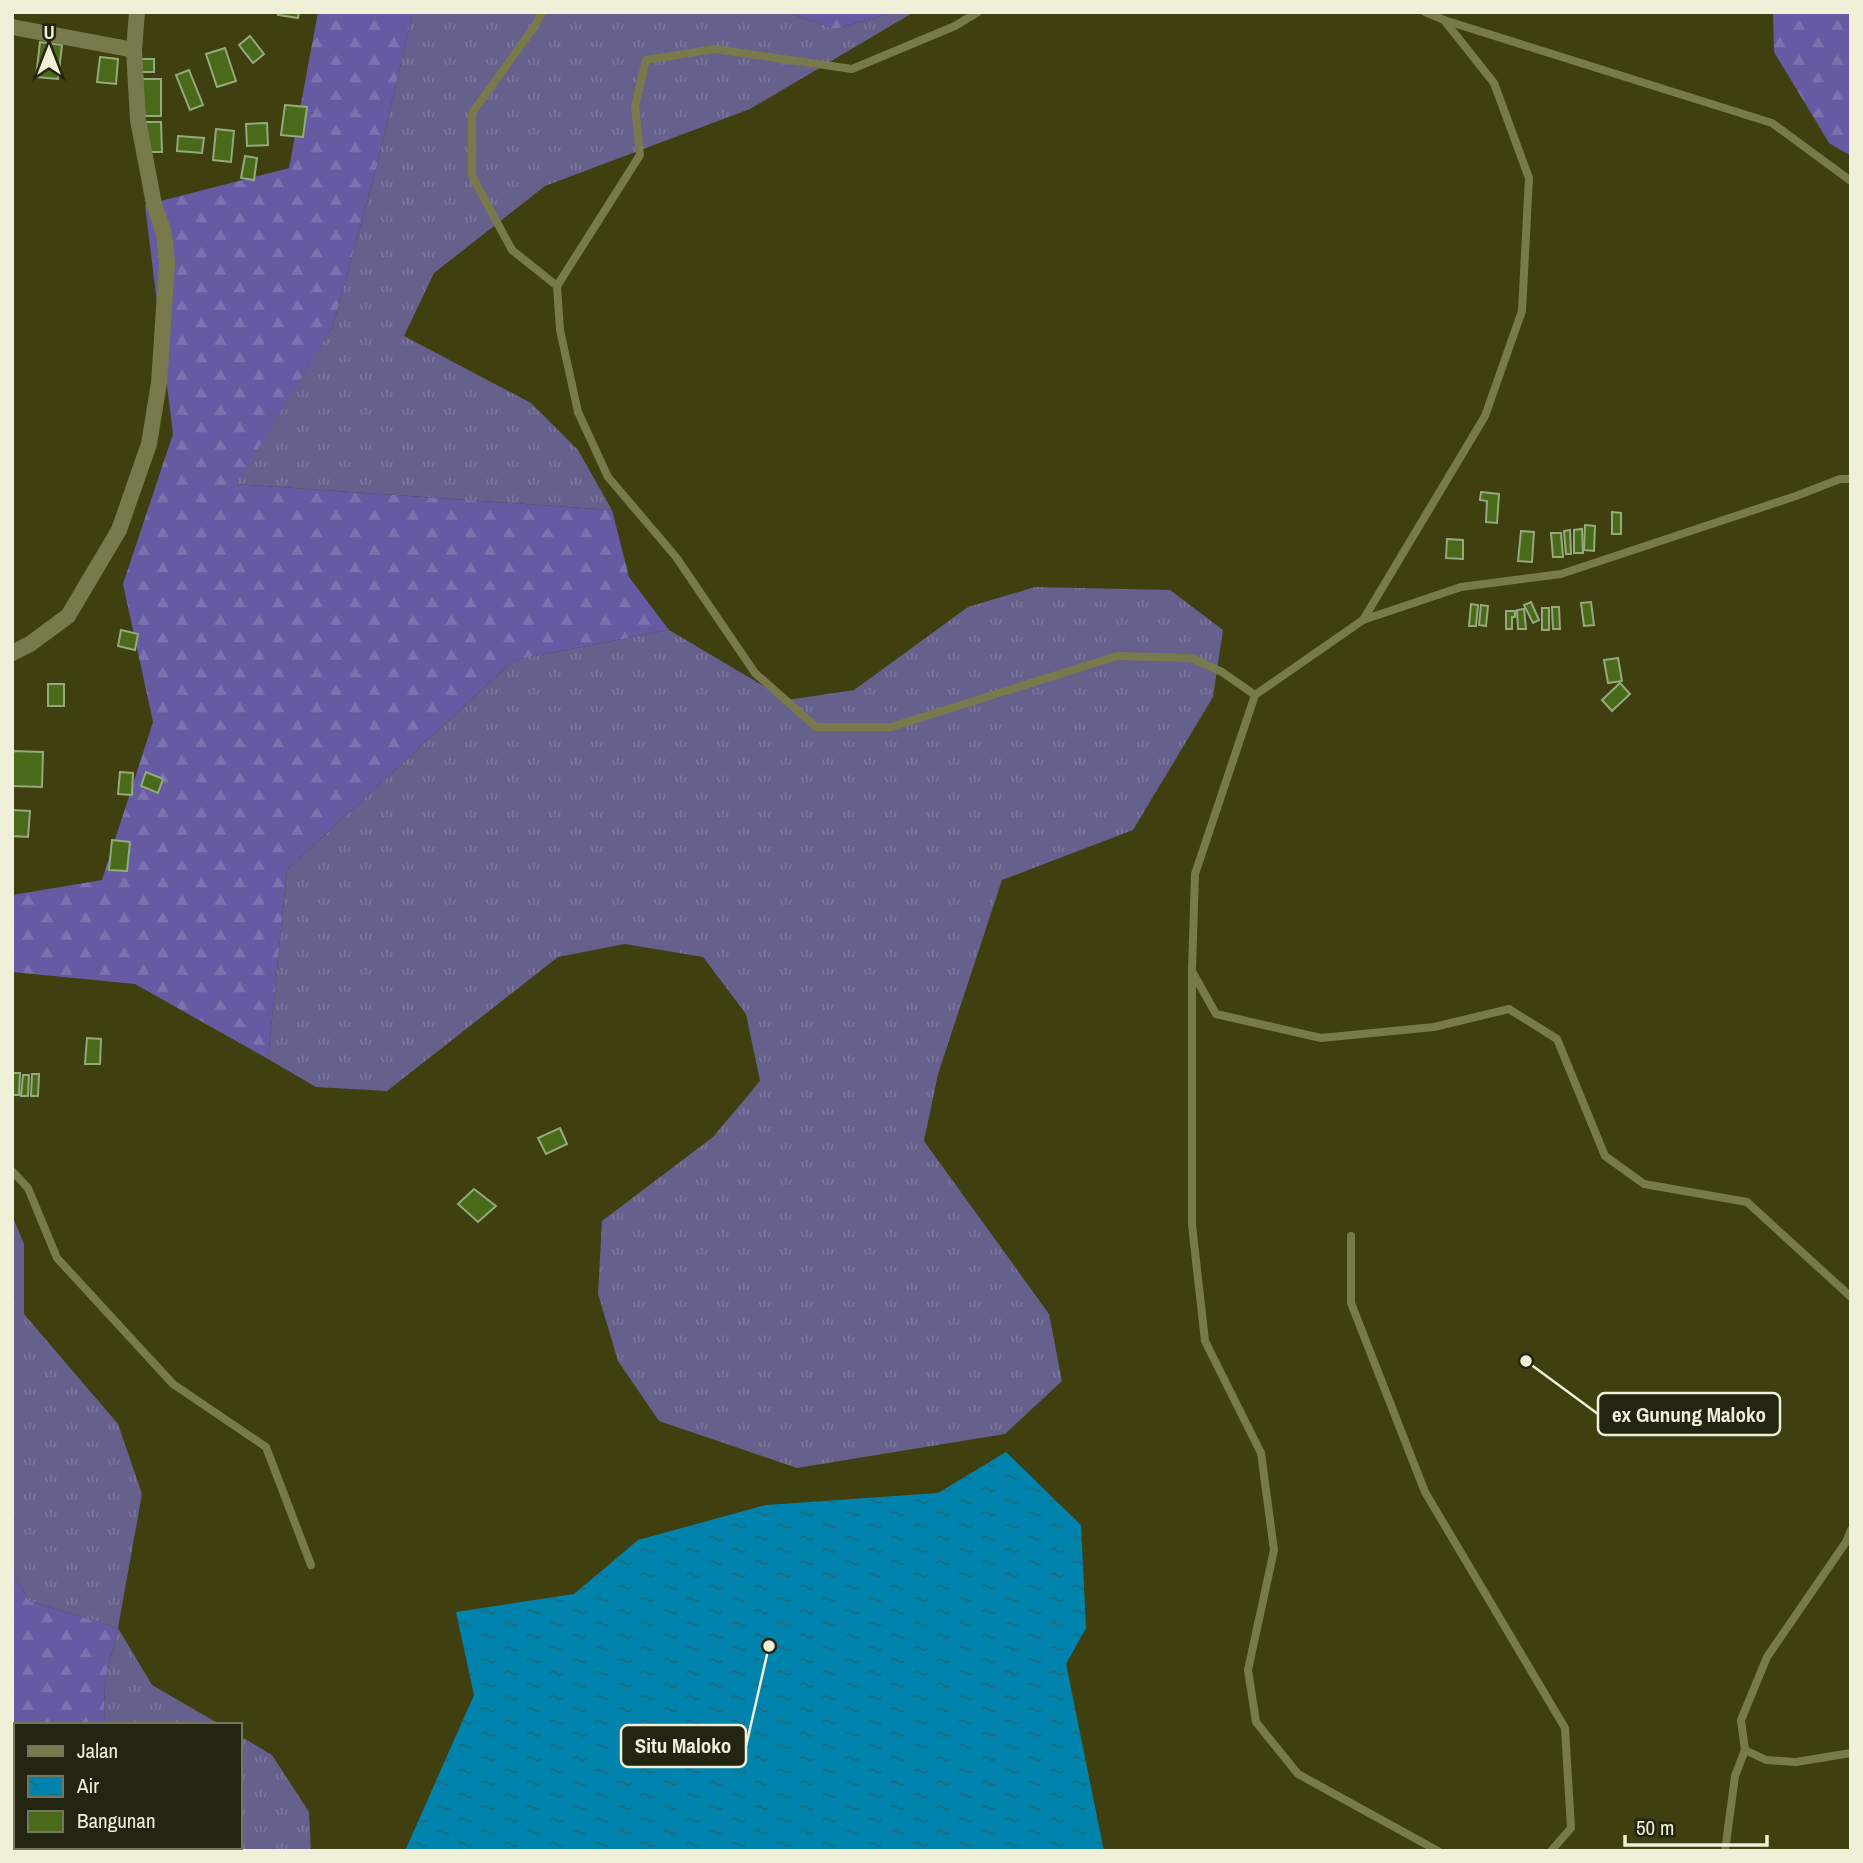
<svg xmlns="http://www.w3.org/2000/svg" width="1863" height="1863" font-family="'Archivo Narrow',sans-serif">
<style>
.grass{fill:url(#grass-tufts)}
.forest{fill:url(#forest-firs)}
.water{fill:url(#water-ripples)}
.building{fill:#496a19;stroke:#94aa7e;stroke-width:2}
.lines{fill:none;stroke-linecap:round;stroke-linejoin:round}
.service{stroke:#797a4b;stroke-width:8}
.minor{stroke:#797a4b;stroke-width:16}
.leader{fill:none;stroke:#eff0d7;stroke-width:2.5}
.callout-dot{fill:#eff0d7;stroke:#242511;stroke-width:2.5}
.callout{fill:#242511;stroke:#eff0d7;stroke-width:2.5}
.callout-label{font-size:21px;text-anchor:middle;font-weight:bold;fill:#eff0d7}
</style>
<defs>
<pattern id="grass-tufts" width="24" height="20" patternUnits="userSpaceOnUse" patternTransform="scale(1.75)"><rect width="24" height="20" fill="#65608c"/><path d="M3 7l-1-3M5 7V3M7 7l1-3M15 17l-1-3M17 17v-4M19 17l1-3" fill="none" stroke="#7b779b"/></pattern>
<pattern id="forest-firs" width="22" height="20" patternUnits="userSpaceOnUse" patternTransform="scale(1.75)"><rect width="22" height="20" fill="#665aa3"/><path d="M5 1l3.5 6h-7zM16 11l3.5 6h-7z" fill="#7c72af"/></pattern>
<pattern id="water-ripples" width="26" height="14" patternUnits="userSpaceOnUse" patternTransform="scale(1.75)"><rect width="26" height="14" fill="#0084ae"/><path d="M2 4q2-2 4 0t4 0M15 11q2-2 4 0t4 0" fill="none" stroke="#1d6c82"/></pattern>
</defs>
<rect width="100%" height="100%" fill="#3f3f0f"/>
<!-- grass -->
<g class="grass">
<polygon points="413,12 786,12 835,29 896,12 914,12 750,109 545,186 434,273 404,336 531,403 578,450 612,510 235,484 333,326 377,165"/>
<polygon points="1035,587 1170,590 1223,630 1213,697 1133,830 1002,880 938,1074 924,1141 1049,1314 1062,1381 1005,1434 797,1468 659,1421 618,1361 598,1294 602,1221 713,1137 760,1081 746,1014 703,957 625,944 558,957 387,1091 316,1087 268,1059 287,870 514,660 669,630 787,700 854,690 968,607"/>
<polygon points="12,1215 24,1244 24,1314 118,1424 142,1494 118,1628 152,1685 221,1725 104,1725 105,1681 118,1628 29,1601 12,1571"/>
<polygon points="240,1736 272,1755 309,1812 311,1851 91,1851 92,1847 240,1847"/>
</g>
<!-- forest -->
<g class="forest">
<polygon points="318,12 413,12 377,165 333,326 236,484 612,510 629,577 669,630 514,660 287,870 268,1059 135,984 12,972 12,895 102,880 153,722 123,584 173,434 145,205 289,168"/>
<polygon points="786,12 896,12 835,29"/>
<polygon points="1773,12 1851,12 1851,156 1829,143 1774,52"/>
<polygon points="12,1571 29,1601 118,1628 105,1681 104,1725 16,1725 16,1847 92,1847 91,1851 12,1851"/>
</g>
<!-- water -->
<polygon class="water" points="1006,1452 1081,1525 1086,1628 1066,1664 1104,1851 405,1851 474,1695 456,1612 574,1594 638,1540 766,1505 938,1493"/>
<!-- building -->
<g class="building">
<polygon points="278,12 299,12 298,18 278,15"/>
<polygon points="250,36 264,54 253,63 239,45"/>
<polygon points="40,42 62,45 58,79 36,77"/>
<polygon points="225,48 236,81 217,87 206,54"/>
<polygon points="100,57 118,59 116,84 97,82"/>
<rect x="139" y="59" width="15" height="13"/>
<polygon points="189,70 203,105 190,110 176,75"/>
<rect x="141" y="79" width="20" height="37"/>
<polygon points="285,105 307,107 303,137 281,135"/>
<polygon points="143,122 161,122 162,152 144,152"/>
<polygon points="267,123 268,145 247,146 246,124"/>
<polygon points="216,129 234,131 231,162 213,160"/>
<polygon points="178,136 204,138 202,153 177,151"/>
<polygon points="245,156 257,158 254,180 241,178"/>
<polygon points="1481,492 1499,494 1497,523 1486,522 1487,501 1480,500"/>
<polygon points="1612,512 1621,513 1621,534 1612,534"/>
<polygon points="1585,525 1595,526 1594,551 1584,550"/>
<polygon points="1582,529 1583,553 1574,553 1574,530"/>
<polygon points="1570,530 1571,554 1566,554 1564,531"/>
<polygon points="1521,531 1534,532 1532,562 1518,561"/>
<polygon points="1551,533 1561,533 1563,557 1553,557"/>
<polygon points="1447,539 1463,540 1463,559 1446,558"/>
<polygon points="1531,602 1539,620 1533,623 1524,605"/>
<polygon points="1591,602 1594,625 1584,626 1581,603"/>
<polygon points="1471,604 1478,605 1476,626 1469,626"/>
<polygon points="1481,605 1488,606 1486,626 1479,625"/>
<polygon points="1552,607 1559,607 1560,629 1553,629"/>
<rect x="1542" y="608" width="7" height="22"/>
<polygon points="1524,609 1526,629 1518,629 1517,610"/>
<polygon points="1506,611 1515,611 1515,617 1512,617 1512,629 1506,629"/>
<polygon points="121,630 138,634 135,650 118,646"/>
<polygon points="1618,658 1622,681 1608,683 1604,660"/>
<polygon points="1620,683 1630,694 1612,711 1602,700"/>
<rect x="48" y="684" width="16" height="22"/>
<polygon points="12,751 43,752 42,787 12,786"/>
<polygon points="120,772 133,773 132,795 118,794"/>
<polygon points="146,772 163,779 158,793 141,786"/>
<polygon points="12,810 30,811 28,837 12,836"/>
<polygon points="112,840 130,842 127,871 109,870"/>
<polygon points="87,1038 101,1039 100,1064 85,1064"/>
<polygon points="12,1073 20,1073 19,1095 12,1095"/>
<polygon points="32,1074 39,1074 38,1096 31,1096"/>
<polygon points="23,1075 29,1075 28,1096 21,1096"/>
<polygon points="560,1128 567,1144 546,1154 538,1138"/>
<polygon points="474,1189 496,1206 478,1222 458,1204"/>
</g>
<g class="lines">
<!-- service -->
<g class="service">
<polyline points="542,12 535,26 472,113 472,176 512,250 557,286"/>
<polyline points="978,12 955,26 852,69 714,49 646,60 635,106 640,155 557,286 560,330 578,412 608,477 676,557 755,673 816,727 891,727 1117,656 1191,658 1222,672 1255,695"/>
<polyline points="1425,12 1444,20 1772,123 1851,181"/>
<polyline points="1363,620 1485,416 1522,311 1529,178 1494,83 1444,20"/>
<polyline points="1193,973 1216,1014 1321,1038 1434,1027 1509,1009 1557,1039 1605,1156 1644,1184 1747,1202 1851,1297"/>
<polyline points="12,1171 28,1188 57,1258 173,1384 266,1447 311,1565"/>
<polyline points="1351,1236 1351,1303 1425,1492 1565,1728 1571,1828 1551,1851"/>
<polyline points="1851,1530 1846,1542 1767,1657 1741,1720 1745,1750 1766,1760 1796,1762 1851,1753"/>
<polyline points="1438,1851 1298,1774 1256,1722 1248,1670 1274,1550 1261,1453 1205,1341 1192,1225 1192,970 1195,874 1255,695 1363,620 1461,587 1561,574 1796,496 1840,479 1851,479"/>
<polyline points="1725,1851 1735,1776 1745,1750"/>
</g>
<!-- minor -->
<g class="minor">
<polyline points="12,27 134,50"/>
<polyline points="12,653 30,644 68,616 119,530 149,444 159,383 167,263 164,234 154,204 138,120 134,50 137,12"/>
</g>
</g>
<!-- callouts -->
<path class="leader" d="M1526 1361L1598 1414M769 1646L746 1746"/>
<g class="callout-dot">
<circle cx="1526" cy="1361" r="7"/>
<circle cx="769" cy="1646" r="7"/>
</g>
<g class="callout">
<rect x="1598" y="1393" width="182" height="42" rx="7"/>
<rect x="621" y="1725" width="125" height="42" rx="7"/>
</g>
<g class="callout-label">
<text x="1689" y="1422">ex Gunung Maloko</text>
<text x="683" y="1753">Situ Maloko</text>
</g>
<!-- border -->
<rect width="1863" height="1863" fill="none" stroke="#eff0d7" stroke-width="28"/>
<!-- legend -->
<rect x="14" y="1723" width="228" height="126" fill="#242511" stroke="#757660" stroke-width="2"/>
<rect x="28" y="1746" width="35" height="10" fill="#797a4b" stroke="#757660" stroke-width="2"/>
<text x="77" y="1758" font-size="21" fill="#eff0d7">Jalan</text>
<rect x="28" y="1776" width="35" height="21" fill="url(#water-ripples)" stroke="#757660" stroke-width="2"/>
<text x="77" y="1793" font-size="21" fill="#eff0d7">Air</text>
<rect x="28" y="1811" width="35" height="21" fill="#496a19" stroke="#757660" stroke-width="2"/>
<text x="77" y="1828" font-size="21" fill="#eff0d7">Bangunan</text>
<!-- north arrow -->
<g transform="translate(49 49)" stroke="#242511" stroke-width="5" paint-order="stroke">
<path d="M0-5L12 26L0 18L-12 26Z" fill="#eff0d7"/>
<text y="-10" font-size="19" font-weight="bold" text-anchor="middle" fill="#eff0d7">U</text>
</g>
<!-- scale -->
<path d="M1625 1835v10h142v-10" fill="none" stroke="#eff0d7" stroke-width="3.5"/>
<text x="1636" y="1835" font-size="21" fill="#eff0d7" stroke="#242511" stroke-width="5" paint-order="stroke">50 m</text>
</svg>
